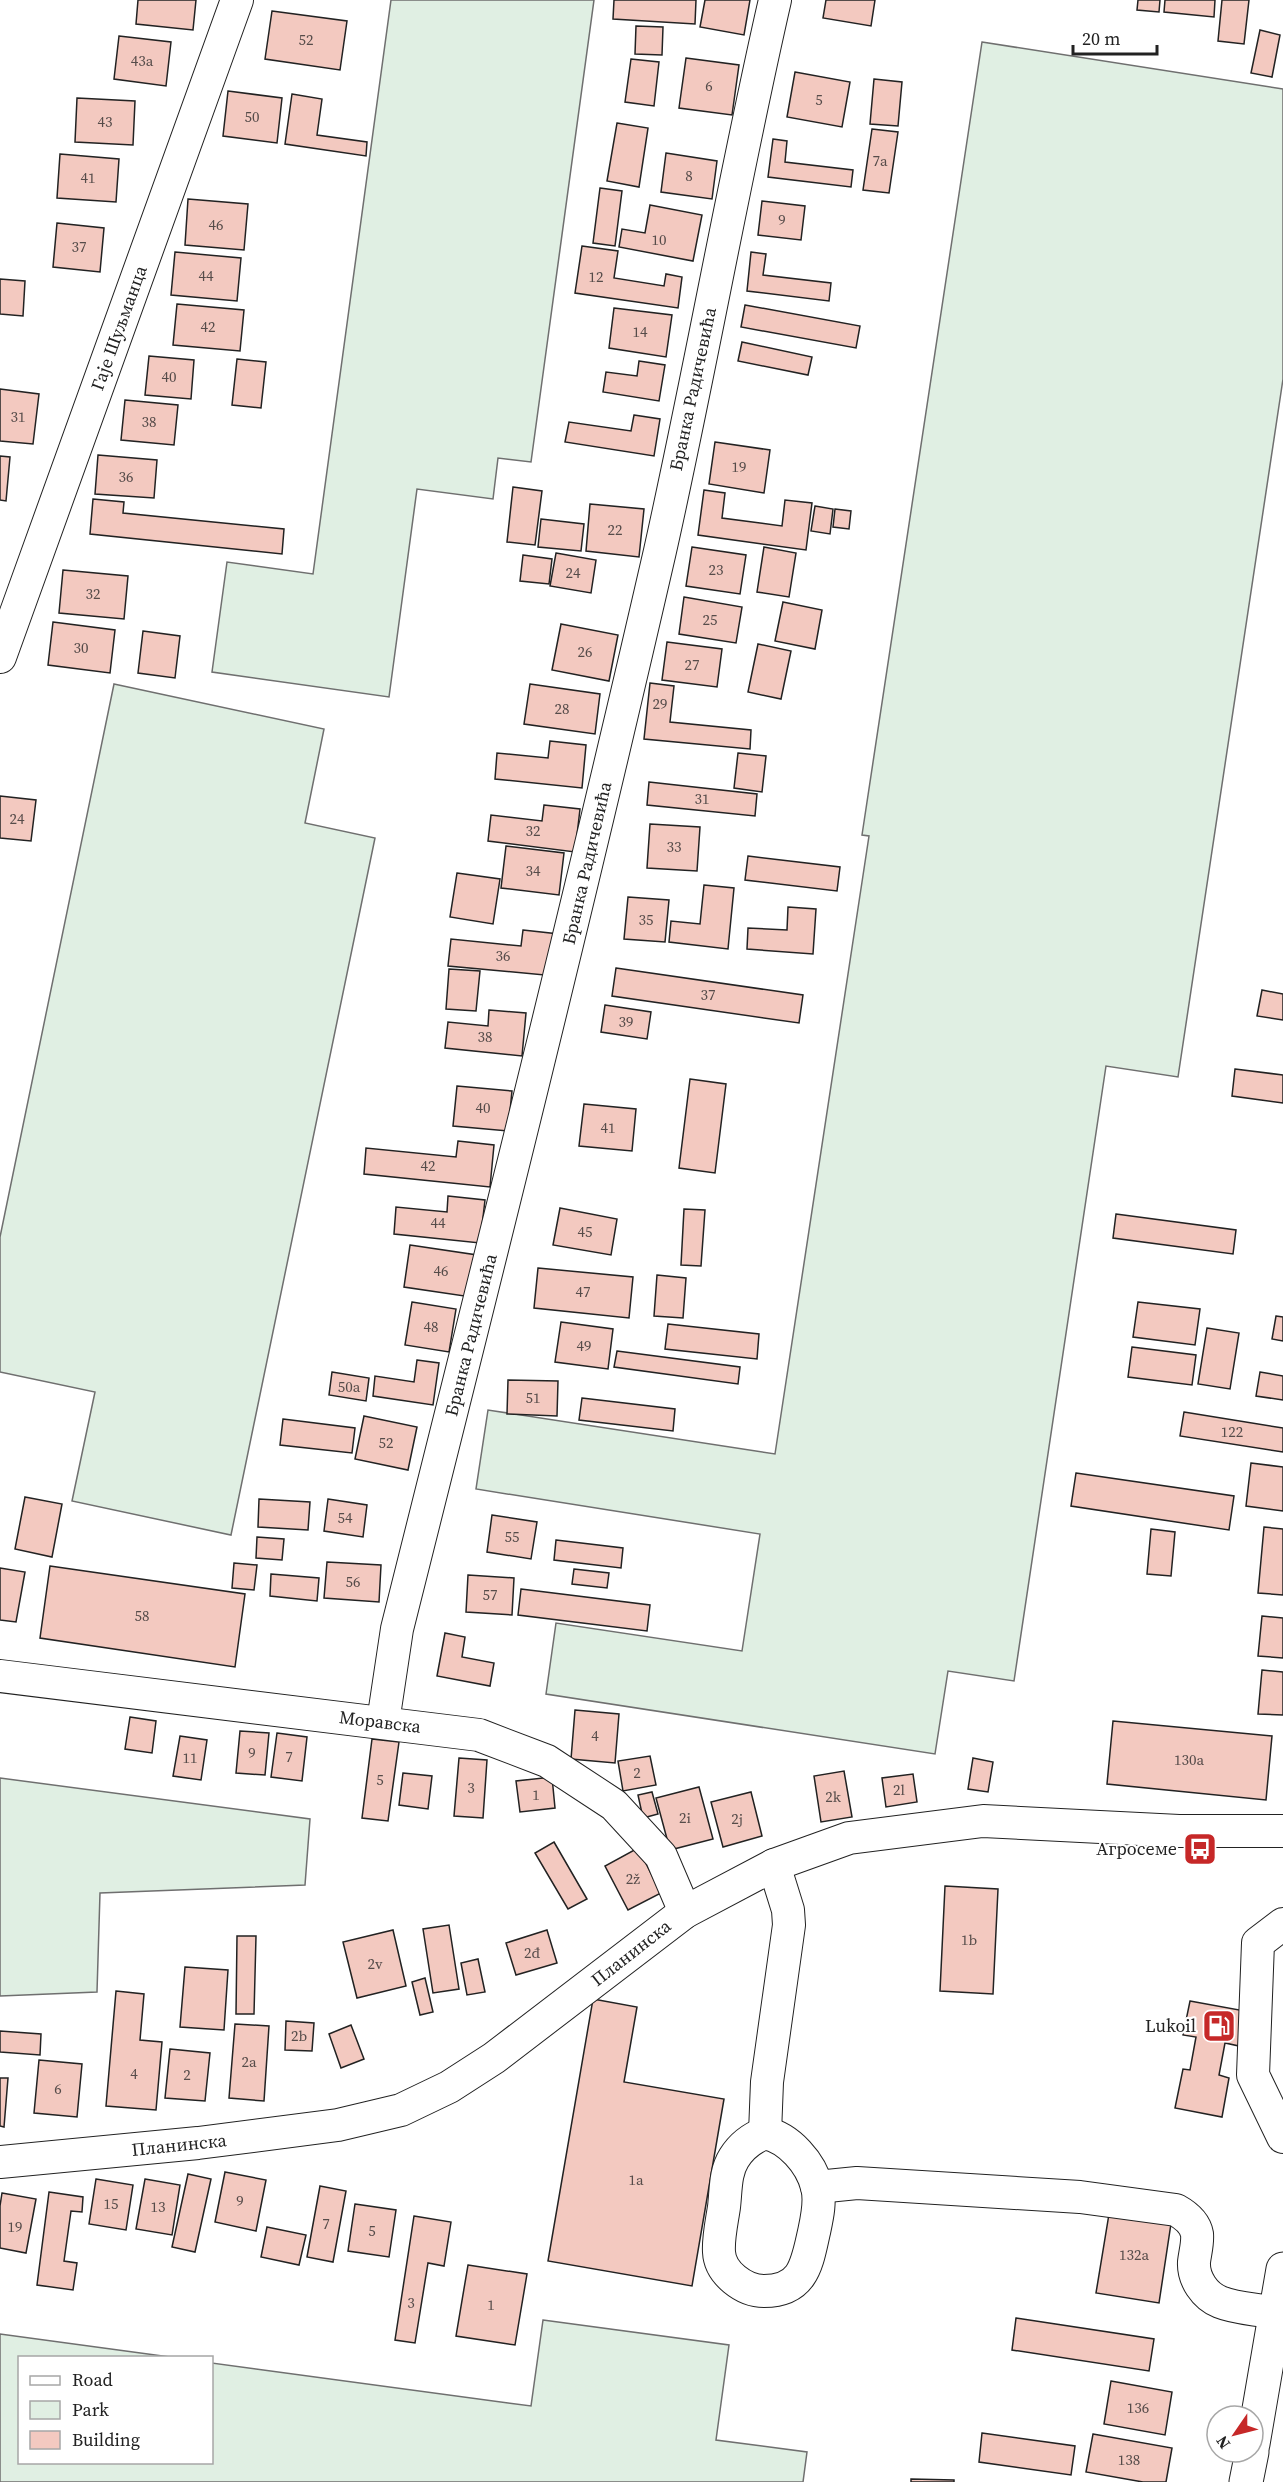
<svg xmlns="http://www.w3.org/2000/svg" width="1283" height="2482" font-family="'Source Serif 4',serif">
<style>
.green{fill:#e0efe3;stroke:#6f6f6f;stroke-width:1.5}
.building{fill:#f3c9c0;stroke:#222;stroke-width:1.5}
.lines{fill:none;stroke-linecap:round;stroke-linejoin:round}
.minor-casing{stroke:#222;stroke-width:34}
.major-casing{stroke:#222;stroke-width:35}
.minor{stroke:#fff;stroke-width:32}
.major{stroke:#fff;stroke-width:33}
.labels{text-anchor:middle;stroke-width:4.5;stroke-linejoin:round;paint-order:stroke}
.number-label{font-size:15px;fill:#564c4a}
.street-label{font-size:18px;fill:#222;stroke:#fff}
.poi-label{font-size:18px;fill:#222;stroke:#fff;text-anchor:end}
</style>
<rect width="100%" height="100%" fill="#fff"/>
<!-- green -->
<g class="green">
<polygon points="391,0 594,0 531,462 498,458 493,499 417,489 389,697 212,672 227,562 313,574"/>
<polygon points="982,42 1283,89 1283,379 1178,1077 1106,1066 1014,1681 948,1671 935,1754 546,1694 556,1623 742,1651 760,1534 476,1489 488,1410 775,1454 869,836 862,835"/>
<polygon points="114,684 324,729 305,823 375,838 231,1535 72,1501 95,1392 0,1372 0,1237"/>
<polygon points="0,1778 310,1819 305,1885 100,1893 97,1992 0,1996"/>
<polygon points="543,2320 729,2345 716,2440 807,2452 803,2482 0,2482 0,2334 170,2357 20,2358 20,2462 212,2462 212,2363 531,2406"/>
</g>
<!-- building -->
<g class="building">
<polygon points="138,0 196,0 193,30 136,24"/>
<polygon points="614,0 696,0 695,24 613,19"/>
<polygon points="705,0 750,0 744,35 700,27"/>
<polygon points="826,0 875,0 871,26 823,18"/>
<polygon points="1138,0 1160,0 1159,12 1137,10"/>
<polygon points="1165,0 1215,0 1214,17 1164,12"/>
<polygon points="1222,0 1249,0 1244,44 1218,41"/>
<polygon points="272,11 347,21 340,70 265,59"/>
<polygon points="636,26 663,27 662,55 635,54"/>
<polygon points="1260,30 1280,35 1272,77 1251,73"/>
<polygon points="119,36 171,42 166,86 114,79"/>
<polygon points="686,58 739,65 732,115 679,108"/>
<polygon points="631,59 659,62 654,106 625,102"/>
<polygon points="795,72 850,82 842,127 787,117"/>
<polygon points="874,79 902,82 898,126 870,124"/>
<polygon points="228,91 282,98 277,143 223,136"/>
<polygon points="292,94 322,99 317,135 367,142 366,156 285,144"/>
<polygon points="77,98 135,101 133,145 75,142"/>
<polygon points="617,123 648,128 639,187 607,181"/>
<polygon points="872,129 898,132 889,193 863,190"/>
<polygon points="773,139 787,141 785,162 853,170 851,187 768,177"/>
<polygon points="666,153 717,161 712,199 661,192"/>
<polygon points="60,154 119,159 116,202 57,198"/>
<polygon points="600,188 622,191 615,246 593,243"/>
<polygon points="188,199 248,204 244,250 185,245"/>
<polygon points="762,201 805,206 801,240 758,235"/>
<polygon points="650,205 702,215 693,261 619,247 622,229 645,233"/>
<polygon points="57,223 104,228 100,272 53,267"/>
<polygon points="582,246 618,251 614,278 664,286 666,274 682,277 678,308 575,293"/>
<polygon points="175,252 241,258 237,301 171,295"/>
<polygon points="751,252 766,254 763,275 831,283 829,301 747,291"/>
<polygon points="0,279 25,281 23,316 0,314"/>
<polygon points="177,304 244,310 240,351 173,345"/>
<polygon points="745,305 860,326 856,348 741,327"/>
<polygon points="614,308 672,315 666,357 609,348"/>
<polygon points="742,342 812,357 808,375 738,361"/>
<polygon points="149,356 194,360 191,399 145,395"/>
<polygon points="237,359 266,362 261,408 232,405"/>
<polygon points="639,361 665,365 659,401 603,392 606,372 637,376"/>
<polygon points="0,389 39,394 33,444 0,441"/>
<polygon points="125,400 178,405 174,445 121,440"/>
<polygon points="634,415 660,419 654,456 565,442 569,422 631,431"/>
<polygon points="715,442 770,450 764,493 709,484"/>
<polygon points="98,455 157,460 154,498 95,494"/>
<polygon points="0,456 10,457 6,501 0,500"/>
<polygon points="513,487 542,491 535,545 507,542"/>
<polygon points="704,490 725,493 722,518 782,526 785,500 812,503 806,550 698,535"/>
<polygon points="93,499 124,502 123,513 284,529 282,554 90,534"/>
<polygon points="590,504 644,509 639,557 586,551"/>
<polygon points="815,506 833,509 830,534 811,531"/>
<polygon points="835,509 851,511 849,529 833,527"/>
<polygon points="541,519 584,524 581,551 538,547"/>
<polygon points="692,547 746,555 740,594 686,586"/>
<polygon points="764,547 796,553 789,597 757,592"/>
<polygon points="556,553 596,560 591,593 550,586"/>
<polygon points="523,555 552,559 549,584 520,581"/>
<polygon points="63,570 128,576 124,619 59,613"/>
<polygon points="684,597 742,607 736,643 679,634"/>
<polygon points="783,602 822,610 815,649 775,641"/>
<polygon points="53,622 115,630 110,673 48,665"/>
<polygon points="561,624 618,635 609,681 552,670"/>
<polygon points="143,631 180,636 175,678 138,673"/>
<polygon points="667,642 722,649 717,687 662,680"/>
<polygon points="758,644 791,651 781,699 748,692"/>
<polygon points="650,683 674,686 670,722 751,730 750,749 644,739"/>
<polygon points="530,684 600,694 595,734 524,724"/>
<polygon points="550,741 586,745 582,788 495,779 497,753 548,758"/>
<polygon points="738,753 766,756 762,792 734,788"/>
<polygon points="649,782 757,794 755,816 647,805"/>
<polygon points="0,796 36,800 31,841 0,838"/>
<polygon points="544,805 580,809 575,852 488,841 491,815 542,821"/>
<polygon points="650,824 700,827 697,871 647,868"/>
<polygon points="506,846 564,853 559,895 501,888"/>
<polygon points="748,856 840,867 837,891 745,880"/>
<polygon points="457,873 500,879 493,924 450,917"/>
<polygon points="704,885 734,888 728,949 669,942 671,921 700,924"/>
<polygon points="628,897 669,900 665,942 624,939"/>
<polygon points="788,907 816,909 813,954 747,949 748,928 787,930"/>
<polygon points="523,930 559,934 555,976 448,966 451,939 521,946"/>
<polygon points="616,968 803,995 799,1023 612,996"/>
<polygon points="449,969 480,971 476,1011 446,1009"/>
<polygon points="1262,990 1283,994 1283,1020 1257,1016"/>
<polygon points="605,1005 651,1012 647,1039 601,1032"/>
<polygon points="489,1010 526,1013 522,1056 445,1048 448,1022 488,1026"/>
<polygon points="1235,1069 1283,1075 1283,1103 1232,1096"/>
<polygon points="690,1079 726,1084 715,1173 679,1168"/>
<polygon points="457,1086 512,1091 508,1131 453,1126"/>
<polygon points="584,1104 636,1109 632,1151 579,1146"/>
<polygon points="458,1141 494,1145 490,1187 364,1174 366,1148 456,1157"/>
<polygon points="448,1196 485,1200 480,1243 394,1234 396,1207 447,1212"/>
<polygon points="560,1208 617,1219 611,1255 553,1245"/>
<polygon points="684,1209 705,1210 701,1266 681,1265"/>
<polygon points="1116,1214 1236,1230 1233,1254 1113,1238"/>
<polygon points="410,1245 477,1255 471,1297 404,1287"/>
<polygon points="538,1268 633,1277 629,1318 534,1308"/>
<polygon points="657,1275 686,1278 683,1318 654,1316"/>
<polygon points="412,1302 456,1309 449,1352 405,1345"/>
<polygon points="1138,1302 1200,1309 1195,1345 1133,1337"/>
<polygon points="1276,1316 1283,1317 1283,1341 1272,1339"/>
<polygon points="561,1322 613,1329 608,1369 555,1362"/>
<polygon points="668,1324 759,1334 757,1359 665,1349"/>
<polygon points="1207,1328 1239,1333 1230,1389 1198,1384"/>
<polygon points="1132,1347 1196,1355 1192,1385 1128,1377"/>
<polygon points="617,1351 740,1367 738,1384 614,1367"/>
<polygon points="417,1360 439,1363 433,1405 373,1396 375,1376 414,1382"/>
<polygon points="332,1372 369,1378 366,1401 329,1395"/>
<polygon points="1260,1372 1283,1376 1283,1400 1256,1396"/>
<polygon points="508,1380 558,1381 557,1416 507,1414"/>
<polygon points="582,1398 675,1409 673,1431 579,1420"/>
<polygon points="1184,1412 1283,1428 1283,1452 1180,1436"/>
<polygon points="364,1416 417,1427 408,1470 355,1459"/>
<polygon points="283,1419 355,1428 352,1453 280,1445"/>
<polygon points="1251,1463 1283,1467 1283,1511 1246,1506"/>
<polygon points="1076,1473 1234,1496 1229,1530 1071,1506"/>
<polygon points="25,1497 62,1504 52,1557 15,1549"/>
<polygon points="259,1499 310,1502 308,1530 258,1527"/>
<polygon points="328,1499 367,1505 363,1537 324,1531"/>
<polygon points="492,1515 537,1522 531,1559 487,1552"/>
<polygon points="1264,1527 1283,1529 1283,1595 1258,1593"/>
<polygon points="1151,1529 1175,1532 1171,1576 1147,1574"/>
<polygon points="257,1537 284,1539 282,1560 256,1558"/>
<polygon points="556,1540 623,1548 621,1568 554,1560"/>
<polygon points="327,1562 381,1565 379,1602 324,1598"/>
<polygon points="234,1563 257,1565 254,1590 232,1588"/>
<polygon points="50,1566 245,1594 235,1667 40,1638"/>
<polygon points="0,1568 25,1572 16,1622 0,1620"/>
<polygon points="574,1569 609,1573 607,1588 572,1584"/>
<polygon points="271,1574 319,1578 317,1601 270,1596"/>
<polygon points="468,1575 514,1578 512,1615 466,1612"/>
<polygon points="521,1589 650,1605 647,1631 518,1615"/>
<polygon points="1262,1616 1283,1618 1283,1658 1258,1656"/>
<polygon points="445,1633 465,1637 462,1657 494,1663 490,1686 437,1676"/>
<polygon points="1262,1670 1283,1672 1283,1715 1258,1714"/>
<polygon points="575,1710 619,1714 615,1763 571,1759"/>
<polygon points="130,1717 156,1721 152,1753 125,1749"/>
<polygon points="1113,1721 1272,1736 1266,1800 1107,1784"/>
<polygon points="240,1731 269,1733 265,1775 236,1773"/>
<polygon points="277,1733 307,1737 302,1781 271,1777"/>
<polygon points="180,1736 207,1740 201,1780 173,1776"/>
<polygon points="372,1739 399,1742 388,1821 362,1818"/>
<polygon points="650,1756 656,1785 623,1791 618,1761"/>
<polygon points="459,1758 487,1760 483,1818 454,1816"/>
<polygon points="973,1758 993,1762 988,1792 968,1789"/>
<polygon points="844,1771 852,1817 821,1822 814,1776"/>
<polygon points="403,1773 432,1776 428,1809 399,1805"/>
<polygon points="913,1774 917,1802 886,1807 882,1778"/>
<polygon points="552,1777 555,1808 520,1812 516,1781"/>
<polygon points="699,1787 713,1839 670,1850 656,1798"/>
<polygon points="652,1792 658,1814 643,1818 638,1795"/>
<polygon points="751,1792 762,1836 723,1847 711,1802"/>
<polygon points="554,1842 587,1899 568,1909 535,1853"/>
<polygon points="638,1848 661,1893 628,1910 605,1866"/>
<polygon points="945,1886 998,1889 993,1994 940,1991"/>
<polygon points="449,1925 459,1989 433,1993 423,1929"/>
<polygon points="393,1930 406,1986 357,1998 343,1942"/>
<polygon points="547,1930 557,1963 516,1975 506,1943"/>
<polygon points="237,1936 256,1936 254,2014 236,2014"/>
<polygon points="478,1959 485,1992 467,1995 461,1963"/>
<polygon points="185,1967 228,1970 224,2030 180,2027"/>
<polygon points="425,1978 433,2012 420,2015 412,1982"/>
<polygon points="116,1991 144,1994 140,2040 162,2042 156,2110 106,2106"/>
<polygon points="593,1999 637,2007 624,2082 724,2099 692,2286 548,2261"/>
<polygon points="1190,2001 1245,2011 1239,2046 1225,2043 1219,2075 1229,2078 1222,2117 1175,2108 1183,2069 1190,2070 1196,2037 1183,2035"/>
<polygon points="286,2021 314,2023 312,2051 285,2050"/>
<polygon points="235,2024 269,2026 264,2101 229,2098"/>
<polygon points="351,2025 364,2059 341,2068 329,2034"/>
<polygon points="0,2031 41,2034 40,2055 0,2052"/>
<polygon points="170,2049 210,2053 205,2101 165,2098"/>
<polygon points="39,2060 82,2064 77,2117 34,2113"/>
<polygon points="0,2078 8,2078 4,2127 0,2126"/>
<polygon points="225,2172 266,2180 256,2231 215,2222"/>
<polygon points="188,2174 211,2179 195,2252 172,2247"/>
<polygon points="96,2179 133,2185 126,2230 89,2224"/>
<polygon points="145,2179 180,2185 172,2235 136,2229"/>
<polygon points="320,2186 346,2191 333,2262 307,2257"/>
<polygon points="49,2192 83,2197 82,2212 71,2211 64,2261 77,2263 73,2290 37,2285"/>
<polygon points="2,2193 36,2199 26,2253 0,2248 0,2206"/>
<polygon points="355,2204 396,2210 389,2257 348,2251"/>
<polygon points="1110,2208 1172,2217 1159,2303 1096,2293"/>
<polygon points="414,2216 451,2222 444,2266 428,2263 415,2343 395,2340"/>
<polygon points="267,2227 306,2235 299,2265 261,2257"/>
<polygon points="468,2265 527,2274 515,2345 456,2336"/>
<polygon points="1016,2318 1154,2339 1149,2371 1012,2350"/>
<polygon points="1111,2381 1172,2392 1165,2435 1104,2424"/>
<polygon points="982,2433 1075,2446 1071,2475 979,2462"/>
<polygon points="1093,2434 1172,2448 1166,2482 1143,2482 1086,2472"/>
<polygon points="911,2479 954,2480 954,2482 911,2482"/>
</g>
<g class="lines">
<!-- minor casing -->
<g class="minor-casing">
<g id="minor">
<polyline points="0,657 237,0"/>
<polyline points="0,1676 479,1735 547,1761 614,1805 661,1856 685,1912"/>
<path d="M383,1722L397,1629C487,1271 577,912 660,551C701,368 733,183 775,0"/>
<polyline points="1283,1924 1258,1943 1253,2075 1283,2137"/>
<path d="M765,2133C789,2138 811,2163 817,2187C821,2201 817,2218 814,2232C807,2263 804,2291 764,2291C744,2291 720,2273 719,2252C718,2238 722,2221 724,2207C726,2190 725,2172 734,2158C742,2145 752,2138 765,2133Z"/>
<polyline points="765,2133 767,2082 789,1925 788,1910 774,1865"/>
<polyline points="0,2162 198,2143 338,2125 401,2110 449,2087 494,2058 685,1912 774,1865 849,1838 983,1821 1179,1831 1283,1831"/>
<path d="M817,2187L857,2183L1080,2197L1176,2210C1185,2215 1195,2223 1197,2234C1198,2243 1195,2253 1194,2262C1193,2279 1205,2296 1220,2302C1237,2309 1258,2309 1275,2313"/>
</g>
</g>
<!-- major casing -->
<g class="major-casing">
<g id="major">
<polyline points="1253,2444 1283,2269"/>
<polyline points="1246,2482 1252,2452"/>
</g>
</g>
<!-- minor -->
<use href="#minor" class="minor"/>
<!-- major -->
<use href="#major" class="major"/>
</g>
<!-- icons -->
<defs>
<g id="bus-square" transform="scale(1.725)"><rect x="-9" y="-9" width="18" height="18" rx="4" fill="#c62828" stroke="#fff"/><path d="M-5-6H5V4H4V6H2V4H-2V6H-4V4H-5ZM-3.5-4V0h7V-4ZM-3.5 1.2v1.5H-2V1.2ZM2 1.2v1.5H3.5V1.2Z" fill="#fff"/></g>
<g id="fuel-square" transform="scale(1.725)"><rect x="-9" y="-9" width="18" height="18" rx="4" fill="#c62828" stroke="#fff"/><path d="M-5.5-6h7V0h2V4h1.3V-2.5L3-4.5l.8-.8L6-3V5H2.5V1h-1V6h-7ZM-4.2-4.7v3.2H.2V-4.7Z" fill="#fff"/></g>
</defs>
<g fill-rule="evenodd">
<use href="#bus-square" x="1200" y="1849"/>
<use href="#fuel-square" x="1219" y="2026"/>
</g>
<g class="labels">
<!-- number labels -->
<g class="number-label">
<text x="306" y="45">52</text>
<text x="142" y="66">43a</text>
<text x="709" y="91">6</text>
<text x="819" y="105">5</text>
<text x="252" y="122">50</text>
<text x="105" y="127">43</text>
<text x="880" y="166">7a</text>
<text x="689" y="181">8</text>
<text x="88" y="183">41</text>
<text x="782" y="225">9</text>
<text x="216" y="230">46</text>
<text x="659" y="245">10</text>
<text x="79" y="252">37</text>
<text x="206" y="281">44</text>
<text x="596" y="282">12</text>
<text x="208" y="332">42</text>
<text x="640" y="337">14</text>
<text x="169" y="382">40</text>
<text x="18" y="422">31</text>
<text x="149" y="427">38</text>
<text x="739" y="472">19</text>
<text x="126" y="482">36</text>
<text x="615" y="535">22</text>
<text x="716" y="575">23</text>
<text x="573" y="578">24</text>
<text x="93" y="599">32</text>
<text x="710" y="625">25</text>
<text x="81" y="653">30</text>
<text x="585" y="657">26</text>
<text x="692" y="670">27</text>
<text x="660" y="709">29</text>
<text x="562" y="714">28</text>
<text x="702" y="804">31</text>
<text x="17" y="824">24</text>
<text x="533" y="836">32</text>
<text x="674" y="852">33</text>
<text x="533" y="876">34</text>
<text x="646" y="925">35</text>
<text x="503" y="961">36</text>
<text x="708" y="1000">37</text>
<text x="626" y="1027">39</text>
<text x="485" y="1042">38</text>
<text x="483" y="1113">40</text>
<text x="608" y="1133">41</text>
<text x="428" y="1171">42</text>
<text x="438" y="1228">44</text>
<text x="585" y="1237">45</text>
<text x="441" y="1276">46</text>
<text x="583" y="1297">47</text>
<text x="431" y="1332">48</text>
<text x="584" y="1351">49</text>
<text x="349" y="1392">50a</text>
<text x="533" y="1403">51</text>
<text x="1232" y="1437">122</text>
<text x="386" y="1448">52</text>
<text x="345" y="1523">54</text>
<text x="512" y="1542">55</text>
<text x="353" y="1587">56</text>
<text x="490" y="1600">57</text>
<text x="142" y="1621">58</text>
<text x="595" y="1741">4</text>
<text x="252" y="1758">9</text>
<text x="289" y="1762">7</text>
<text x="190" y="1763">11</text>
<text x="1189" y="1765">130a</text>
<text x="637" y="1778">2</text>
<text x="380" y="1785">5</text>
<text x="471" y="1793">3</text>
<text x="899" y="1795">2l</text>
<text x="536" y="1800">1</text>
<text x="833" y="1802">2k</text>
<text x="685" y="1823">2i</text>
<text x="737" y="1824">2j</text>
<text x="633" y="1884">2ž</text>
<text x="969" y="1945">1b</text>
<text x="532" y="1958">2đ</text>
<text x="375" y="1969">2v</text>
<text x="299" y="2041">2b</text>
<text x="249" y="2067">2a</text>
<text x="134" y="2079">4</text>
<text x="187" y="2080">2</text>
<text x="58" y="2094">6</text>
<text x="636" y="2185">1a</text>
<text x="240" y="2206">9</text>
<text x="111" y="2209">15</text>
<text x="158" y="2212">13</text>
<text x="326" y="2229">7</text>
<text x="15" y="2232">19</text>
<text x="372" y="2236">5</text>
<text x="1134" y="2260">132a</text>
<text x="411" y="2308">3</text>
<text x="491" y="2310">1</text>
<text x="1138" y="2413">136</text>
<text x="1129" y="2465">138</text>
</g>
<!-- street labels -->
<g class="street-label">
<text transform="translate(119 328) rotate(-70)" y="6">Гаје Шуљманца</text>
<text transform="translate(693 389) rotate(-78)" y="6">Бранка Радичевића</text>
<text transform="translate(587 863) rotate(-77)" y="6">Бранка Радичевића</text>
<text transform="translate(471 1335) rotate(-76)" y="6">Бранка Радичевића</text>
<text transform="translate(380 1722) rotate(7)" y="6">Моравска</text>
<text transform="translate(631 1953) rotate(-38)" y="6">Планинска</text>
<text transform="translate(179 2145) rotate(-6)" y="6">Планинска</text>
</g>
<!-- poi labels -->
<g class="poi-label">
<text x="1177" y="1855">Агросеме</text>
<text x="1196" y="2032">Lukoil</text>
</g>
</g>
<!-- legend -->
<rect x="18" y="2356" width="195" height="108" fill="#ffffff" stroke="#a7a7a7" stroke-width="1.5"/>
<rect x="30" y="2376" width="30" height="9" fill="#ffffff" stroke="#a7a7a7" stroke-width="1.5"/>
<text x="72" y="2386" font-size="18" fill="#222222">Road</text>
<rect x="30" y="2401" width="30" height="18" fill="#e0efe3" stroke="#a7a7a7" stroke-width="1.5"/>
<text x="72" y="2416" font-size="18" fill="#222222">Park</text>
<rect x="30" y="2431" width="30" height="18" fill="#f3c9c0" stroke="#a7a7a7" stroke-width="1.5"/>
<text x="72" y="2446" font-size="18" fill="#222222">Building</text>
<!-- north arrow -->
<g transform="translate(1235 2434) rotate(235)"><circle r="28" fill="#ffffff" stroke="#a7a7a7" stroke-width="1.5"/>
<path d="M0-4.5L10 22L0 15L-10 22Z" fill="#c62828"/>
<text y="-9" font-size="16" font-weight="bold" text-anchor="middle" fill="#222222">N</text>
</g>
<!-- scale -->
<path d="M1073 45v9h84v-9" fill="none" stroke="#222222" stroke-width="3"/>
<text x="1082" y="45" font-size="18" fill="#222222" stroke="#ffffff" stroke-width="4.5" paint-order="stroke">20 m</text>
</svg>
